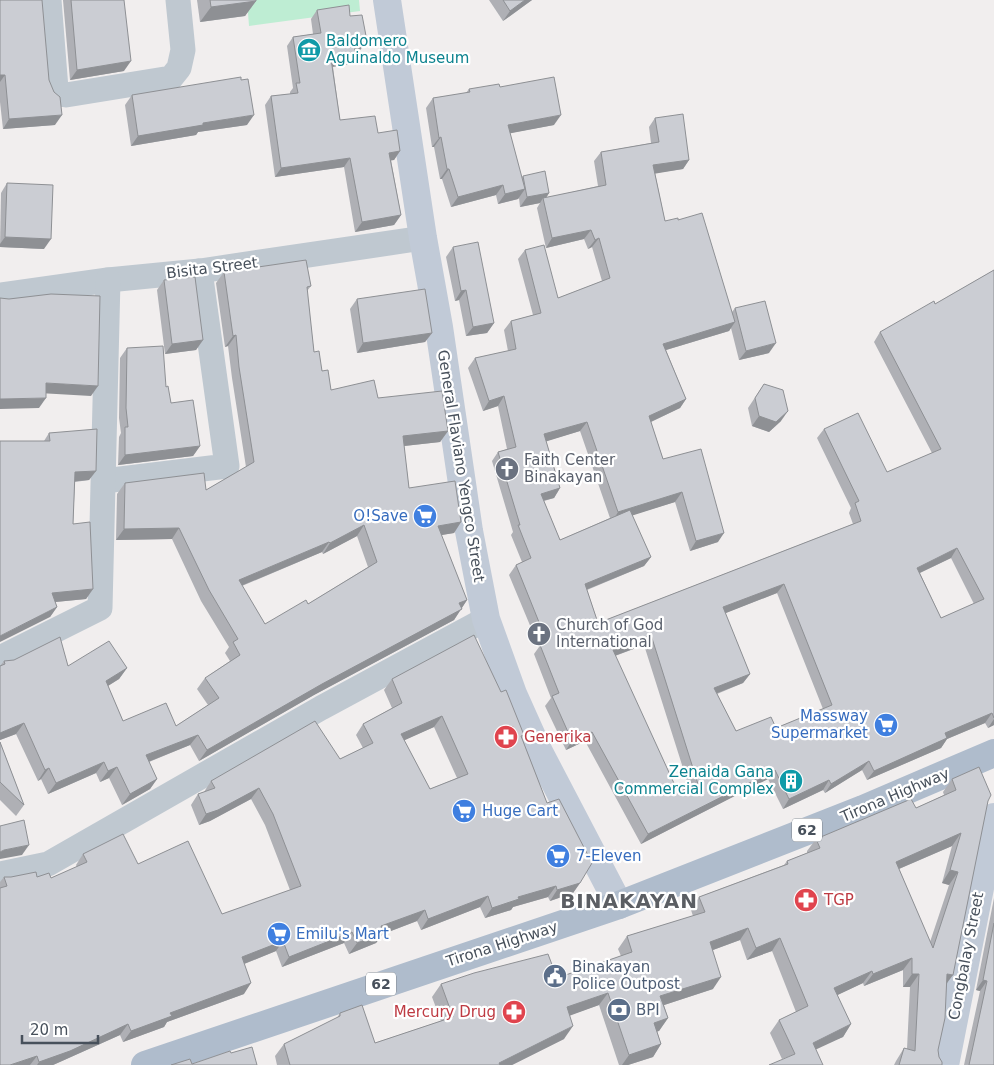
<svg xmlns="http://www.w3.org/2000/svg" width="994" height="1065" font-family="'DejaVu Sans',sans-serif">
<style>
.green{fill:#beedd3}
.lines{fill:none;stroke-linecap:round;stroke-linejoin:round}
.street{stroke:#bfc8d0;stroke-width:25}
.secondary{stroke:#c1cad7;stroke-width:28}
.primary{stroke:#afbccc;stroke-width:28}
.wall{fill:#afb0b5;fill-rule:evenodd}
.shaded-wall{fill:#8e9094}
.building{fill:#cbcdd3;stroke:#8e9094;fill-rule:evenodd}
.labels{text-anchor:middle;stroke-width:4.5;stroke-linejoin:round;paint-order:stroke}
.shield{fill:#fff;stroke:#7e848c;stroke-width:1}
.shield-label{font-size:14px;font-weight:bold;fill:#47505b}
.culture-label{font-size:15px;fill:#0d838f;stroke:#fff;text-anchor:start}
.street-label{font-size:15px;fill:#47505b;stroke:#fff}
.worship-label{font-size:15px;fill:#5b616d;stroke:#fff;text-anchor:start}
.shop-label{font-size:15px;fill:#366cbe;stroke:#fff;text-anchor:start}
.health-label{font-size:15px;fill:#be3a42;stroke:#fff;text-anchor:start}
.service-label{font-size:15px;fill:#4e5e75;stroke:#fff;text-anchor:start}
.district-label{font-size:20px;font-weight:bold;letter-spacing:1px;fill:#5b5e63;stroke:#fff}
</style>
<rect width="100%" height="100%" fill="#f1eeee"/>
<!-- green -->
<polygon class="green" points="247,0 359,0 360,11 249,26"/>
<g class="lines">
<!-- street -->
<g class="street">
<polyline points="49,0 56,89 59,94 66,95 171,78 179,68 183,50 178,0"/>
<polyline points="0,295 108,280 200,271 423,238"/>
<polyline points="104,481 227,466 200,271"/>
<polyline points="0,658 100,608 108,280"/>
<polyline points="0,874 48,864 321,708 486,619"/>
</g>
<!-- secondary -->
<g class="secondary">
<polyline points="387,0 423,238 439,327 469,531 486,619 513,694 539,752 619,905"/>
<polyline points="945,1065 994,817"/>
</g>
<!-- primary -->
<polyline class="primary" points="145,1065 619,905 863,809 994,753"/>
</g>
<!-- wall -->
<g class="wall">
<polygon points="0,0 49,80 55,125 3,129 0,102"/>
<polygon points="63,0 124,0 124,71 70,80"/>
<polygon points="197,0 256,0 256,1 245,16 200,22"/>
<polygon points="489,0 532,0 503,21"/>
<polygon points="317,10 350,16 367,41 360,50 355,51 355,55 349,64 333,67 340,120 378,133 400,151 394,160 391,160 401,215 394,225 355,232 344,167 275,177 265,105 271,96 290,94 290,92 293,88 287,46 293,37 313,34 311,19"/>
<path d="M500,87L554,125L510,133L521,178L523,176L549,193L546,198L598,186L594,161L601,152L651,143L649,127L655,118L689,160L683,169L655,173L665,221L732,312L735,308L769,353L739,360L731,328L729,331L666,350L686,399L680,408L651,422L663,459L718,542L690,551L675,502L632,515L651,557L644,566L587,590L598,623L853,524L849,513L851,508L817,438L824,429L887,472L932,453L874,342L880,332L935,304L994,270V725L988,728L985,723L947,739L941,748L867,780L862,770L825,793L823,790L783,809L768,779L641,844L585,741L566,750L545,706L551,698L534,654L539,647L509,575L516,565L522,562L511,535L513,532L492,461L498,452L507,449L498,406L483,411L468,368L475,358L508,351L504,330L511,321L533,315L518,259L525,250L558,298L602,281L592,247L588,249L584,239L546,248L537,208L540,203L520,207L519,198L518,199L498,204L496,195L451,207L442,179H440L434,147H432L426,108L433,98L466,93L469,89ZM580,431L610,518L560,540L544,501L554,498L560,488L546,441ZM951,558L974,604L941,618L920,573ZM777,593L823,709L776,728L736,731L717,694L743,683L750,674L725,613ZM644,645L689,787L678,792L615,656Z"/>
<polygon points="132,95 247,125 198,132 196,135 131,146 125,105"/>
<polygon points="7,183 44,249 0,247 1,193"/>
<polygon points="453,247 494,323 487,333 466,336 459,300 455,301 446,257"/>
<path d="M224,272L311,286L307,291L314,352L331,390L378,398L448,431L440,442L404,446L409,488L461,522L454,533L441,535L467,600L454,620L314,695L199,761L190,745L149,762L157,779L150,789L122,805L109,778L100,782L96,773L48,794L41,779L38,781L16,734L0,740V666L4,661L68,666L127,668L119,679L108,686L123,721L176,726L208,705L197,689L205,678L230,661L225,653L229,647L201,601L172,539L116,540L117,494L125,483L206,490L246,467L232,378L228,346L225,347L216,283ZM357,536L368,567L308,604L265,624L242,586L322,552L323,554Z"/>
<polygon points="164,280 203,340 196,350 165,354 157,290"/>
<polygon points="357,299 432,333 425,342 357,353 350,309"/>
<polygon points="127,348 166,387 171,403 200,446 193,456 118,465 119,437 121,433 119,418 120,358"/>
<polygon points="764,384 781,421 769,432 752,426 748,408"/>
<polygon points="49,433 96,471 89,480 75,482 73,524 93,589 86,599 55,602 57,607 50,617 44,441"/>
<path d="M392,679L501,692L524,735L522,738L547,803L580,883L573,893L550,901L548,897L513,907L511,910L485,918L480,907L421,930L417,921L383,934L376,943L349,954L344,943L282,967L276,951L244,964V994L167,1022L164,1027L123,1042L120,1035L62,1061L53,1065H0V882L4,877L51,878L77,867L76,865L83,854L138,864L222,914L290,890L265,825L251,799L210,821L199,825L191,805L198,794L204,792L211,781L340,759L363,748L356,735L363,724L392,708L384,690ZM434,727L457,778L430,789L404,740Z"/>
<polygon points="0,742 24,805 16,816 0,800"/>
<path d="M952,779L988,801L947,984L938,1050L939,1057L942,1065H894L896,1061L904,1048L907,1049L910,987H903V970L864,986L863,983L837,995L851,1024L843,1037L782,1059L770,1033L779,1020L796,1012L772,951L747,960L740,940L713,950V989L664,1005L668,1018L659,1031H657L661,1044L653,1057L628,1065H619L599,1005L570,1015L564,1039L512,1065H277L275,1056L284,1044L337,1018L340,1013L375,1043L441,1021L432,997L441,984L557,978L621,956L618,949L627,936L693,916L691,910L699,897L784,865L787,861L807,853V851L816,839L916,808L944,795L943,792ZM952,846L942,883L949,885L930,942L899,869Z"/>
<polygon points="994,898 994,1065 964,1065 980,991 976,990"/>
</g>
<!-- shaded-wall -->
<g class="shaded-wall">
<polygon points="525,0 532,0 503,21 510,11"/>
<polygon points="256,1 245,16 200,22 211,7"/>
<polygon points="367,41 360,50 347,52 354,43"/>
<polygon points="355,55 349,64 325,68 331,59"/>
<polygon points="131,61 124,71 70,80 77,70"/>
<polygon points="0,75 5,75 0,82"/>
<polygon points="62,115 55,125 3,129 9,119"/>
<polygon points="254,115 247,125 198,132 196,135 131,146 138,136 203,123"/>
<polygon points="561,115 554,125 501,135 508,125"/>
<polygon points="441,137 434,147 432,147 439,138"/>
<polygon points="400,151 394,160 383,162 389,153"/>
<polygon points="350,158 344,167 275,177 281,168"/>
<polygon points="689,160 683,169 647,175 653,165"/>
<polygon points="447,169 449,169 442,179 440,179"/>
<polygon points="503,185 496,195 451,207 458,197"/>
<polygon points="525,189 518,199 498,204 505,194"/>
<polygon points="549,193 544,201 543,198 540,203 520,207 527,197"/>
<polygon points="401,215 394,225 355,232 362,222"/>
<polygon points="591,230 584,239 546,248 552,238"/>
<polygon points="5,237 51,239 44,249 0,247 0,244"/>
<polygon points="599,238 592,247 588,249 595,240"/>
<polygon points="466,290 459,300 455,301 461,291"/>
<polygon points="735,322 729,331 656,353 663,344"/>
<polygon points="494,323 487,333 466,336 473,327"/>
<polygon points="432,333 425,342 357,353 363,343"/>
<polygon points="236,335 228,346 225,347 233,336"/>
<polygon points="203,340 196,350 165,354 172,344"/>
<polygon points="776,343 769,353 739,360 746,351"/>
<polygon points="46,383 98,386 91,396 39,393"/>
<polygon points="504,396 498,406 483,411 489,401"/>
<polygon points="46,398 39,408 0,409 0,399"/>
<polygon points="686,399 680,408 642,426 649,416"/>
<polygon points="788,411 781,421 769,432 752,426 759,416"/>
<polygon points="587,422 580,431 538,444 544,434"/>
<polygon points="448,431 440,442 395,447 403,436"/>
<polygon points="200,446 193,456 118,465 125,455"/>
<polygon points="96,471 89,480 68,482 75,472"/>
<polygon points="560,488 554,498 534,503 541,494"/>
<polygon points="682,492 675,502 612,522 618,512"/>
<polygon points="461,522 454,533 430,537 438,526"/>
<polygon points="364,525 357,536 323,554 330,543"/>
<polygon points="179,528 172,539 116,540 124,529"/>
<polygon points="724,533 718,542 690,551 696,541"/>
<polygon points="329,542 322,552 231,590 239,580"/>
<polygon points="957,548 951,558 911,577 917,568"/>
<polygon points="651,557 644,566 578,593 585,584"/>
<polygon points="784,584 777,593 716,617 723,607"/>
<polygon points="93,589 86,599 45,603 52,593"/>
<polygon points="467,600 454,620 314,695 199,761 207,750 459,603"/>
<polygon points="57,607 50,617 0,642 0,636"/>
<polygon points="651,635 644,645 606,659 613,650"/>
<polygon points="127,668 119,679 98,692 106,681"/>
<polygon points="750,674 743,683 707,697 714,688"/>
<polygon points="992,713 985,723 947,739 941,748 867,780 874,771 945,733"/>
<polygon points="442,716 434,727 394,745 401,734"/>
<polygon points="994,719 994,725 988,728"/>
<polygon points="24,723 16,734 0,740 0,733"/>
<polygon points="592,732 585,741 566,750 572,741"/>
<polygon points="198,735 190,745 138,766 146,755"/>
<polygon points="869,761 862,770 825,793 831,784"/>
<polygon points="104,762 96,773 48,794 56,783"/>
<polygon points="117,767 109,778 100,782 108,771"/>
<polygon points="49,768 41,779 38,781 45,770"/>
<polygon points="775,770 768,779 641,844 648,834"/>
<polygon points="157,779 150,789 122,805 130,794"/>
<polygon points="829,780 823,790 783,809 789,799"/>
<polygon points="259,788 251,799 210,821 199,825 206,814"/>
<polygon points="961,833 952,846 887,874 896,862"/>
<polygon points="29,845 22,855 0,859 0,852 4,850"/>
<polygon points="950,870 958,872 949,885 942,883"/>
<polygon points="580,883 573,893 550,901 557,890"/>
<polygon points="556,886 548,897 513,907 511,910 485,918 492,908 518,897"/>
<polygon points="488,896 480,907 421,930 428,919"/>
<polygon points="425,910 417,921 383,934 376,943 349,954 357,943 381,926"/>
<polygon points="748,928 740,940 702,954 710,942"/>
<polygon points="352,932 344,943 282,967 289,957"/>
<polygon points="780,938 772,951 747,960 756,948"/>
<polygon points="283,941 276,951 234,968 242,957"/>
<polygon points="912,958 903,970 864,986 873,974"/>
<polygon points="872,971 863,983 825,1001 834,988"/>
<polygon points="912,974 919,974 910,987 903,987"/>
<polygon points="947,974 953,975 944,987"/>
<polygon points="721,977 713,989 652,1009 660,996"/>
<polygon points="983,980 987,981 980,991 976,990"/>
<polygon points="251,983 244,994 167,1022 164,1027 123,1042 131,1031 170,1013"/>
<polygon points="608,993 599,1005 558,1020 567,1007"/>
<polygon points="668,1018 659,1031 645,1036 654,1023"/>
<polygon points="128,1024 120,1035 62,1061 53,1065 37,1065 39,1062"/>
<polygon points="851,1024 843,1037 804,1055 813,1043"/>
<polygon points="573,1026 564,1039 512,1065 498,1065 499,1063"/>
<polygon points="661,1044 653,1057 628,1065 622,1065 629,1055"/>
<polygon points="37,1056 30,1065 10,1065"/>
</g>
<!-- building -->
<g class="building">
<polygon points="0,0 42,0 49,80 54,92 60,97 62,115 9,119 5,75 0,75"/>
<polygon points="71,0 124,0 131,61 77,70"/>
<polygon points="210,0 256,0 256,1 211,7"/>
<polygon points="503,0 525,0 510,11"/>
<polygon points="349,5 350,16 362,15 367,41 354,43 355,55 331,59 340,120 375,116 378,133 397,130 400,151 389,153 401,215 362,222 350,158 281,168 271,96 298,93 296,83 300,83 293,37 321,33 317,10"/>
<polygon points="241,77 241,80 248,79 254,115 203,123 203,125 138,136 132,95"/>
<polygon points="554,77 561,115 508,125 525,189 505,194 503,185 458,197 449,169 447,169 441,137 439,138 433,98 470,92 469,89 499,84 500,87"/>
<path d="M683,114L689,160L653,165L665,221L678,218V220L702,213L735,322L663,344L686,399L649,416L663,459L701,449L724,533L696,541L682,492L618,512L587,422L544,434L560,488L541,494L560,540L630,510L651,557L585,584L598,623L861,521L855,503L859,501L824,429L858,413L887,472L941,449L880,332L934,301L935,304L994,270V718L992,713L945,733L947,738L874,771L869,761L831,784L829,780L789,799L775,770L648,834L592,732L572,741L552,696L559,693L540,645L547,642L516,565L531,558L518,525H520L498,452L516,447L504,396L489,401L475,358L516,349L511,321L541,313L525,250L544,245L558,298L610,278L599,238L595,240L591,230L552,238L543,198L606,185L601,152L659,142L655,118ZM957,548L984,599L941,618L917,568ZM784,584L832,705L776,728L771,717L736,731L714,688L750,674L723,607ZM651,635L698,784L678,792L613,650Z"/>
<polygon points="545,171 549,193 527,197 523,176"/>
<polygon points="7,183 53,185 51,239 5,237"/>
<polygon points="478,242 494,323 473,327 466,290 461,291 453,247"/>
<path d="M306,260L311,286L307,287L314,352L319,351L322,371L328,370L331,390L374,380L378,398L442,391L448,431L403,436L409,488L455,481L461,522L438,526L467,600L459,603L462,609L322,684L207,750L198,735L146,755L157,779L130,794L117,767L108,771L104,762L56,783L49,768L45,770L24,723L0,733V666L5,664L4,661L14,660L60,637L68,666L109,641L127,668L106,681L123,721L166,703L176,726L219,698L205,678L240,655L233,642L238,639L209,590L179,528L124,529L125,483L204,473L206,490L254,462L239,367L236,335L233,336L224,272ZM364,525L377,562L308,604L306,600L265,624L239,580L329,542L330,543Z"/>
<polygon points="195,277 203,340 172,344 164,280"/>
<polygon points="425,289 432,333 363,343 357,299"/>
<polygon points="51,294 100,296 98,386 46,383 46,398 0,399 0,298 9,299"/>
<polygon points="765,301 776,343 746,351 735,308"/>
<polygon points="163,346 166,387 168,386 171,403 193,400 200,446 125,455 125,427 128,427 126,408 127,348"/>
<polygon points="764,384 783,390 788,411 776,422 759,416 755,398"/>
<polygon points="97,429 96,471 75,472 73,524 90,522 93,589 52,593 57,607 0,636 0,441 50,441 49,433"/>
<path d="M474,635L501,692L506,690L524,735L521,736L547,803L559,799L592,863L580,883L557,890L556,886L518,897L519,899L492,908L488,896L428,919L425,910L381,926L384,933L357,943L352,932L289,957L283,941L242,957L251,983L170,1013L172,1016L131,1031L128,1024L70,1051L39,1062L37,1056L10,1065H0V888L7,886L4,877H11L36,872L37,877L49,873L51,878L87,862L83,854L123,834L138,864L188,841L222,914L301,886L273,814L259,788L218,810L206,814L198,794L215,788L211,781L315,721L340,759L373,743L363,724L402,703L392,679ZM442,716L468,774L430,789L401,734Z"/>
<polygon points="0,742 24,805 0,782"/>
<path d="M979,767L991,795L988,801L953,975L947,974L945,1018L938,1050L939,1057L942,1062V1065H899L904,1048L915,1051L919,974H912V958L873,974L872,971L834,988L851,1024L813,1043L823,1065H769L795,1054L779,1020L808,1006L780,938L756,948L748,928L710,942L721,977L660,996L668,1018L654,1023L661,1044L629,1055L608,993L567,1007L573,1026L499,1063L500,1065H290L284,1044L340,1016V1013L362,1005L375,1043L453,1017L441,984L474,973L548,954L557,978L632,952L627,936L705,912L699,897L788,864L787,861L820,848L816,839L911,799L916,808L956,790L952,779ZM961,833L950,870L958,872L933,948L896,862Z"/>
<polygon points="24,820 29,845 4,850 0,852 0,826"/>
<polygon points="994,923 994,1065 969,1065 987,981 983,980"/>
<polygon points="252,1047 257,1065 171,1065 190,1059 192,1064 230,1051 231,1053"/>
</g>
<!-- icons -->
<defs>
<g id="museum-disc" transform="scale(1.25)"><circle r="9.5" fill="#0f9aa8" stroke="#fff"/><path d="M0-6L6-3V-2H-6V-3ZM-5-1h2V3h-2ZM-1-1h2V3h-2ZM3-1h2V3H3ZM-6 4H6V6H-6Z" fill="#fff"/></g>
<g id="church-disc" transform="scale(1.25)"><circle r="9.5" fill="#6b7280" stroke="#fff"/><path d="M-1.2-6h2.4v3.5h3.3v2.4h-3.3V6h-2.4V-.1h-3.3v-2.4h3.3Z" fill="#fff"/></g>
<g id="supermarket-disc" transform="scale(1.25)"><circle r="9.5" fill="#3f7fe0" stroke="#fff"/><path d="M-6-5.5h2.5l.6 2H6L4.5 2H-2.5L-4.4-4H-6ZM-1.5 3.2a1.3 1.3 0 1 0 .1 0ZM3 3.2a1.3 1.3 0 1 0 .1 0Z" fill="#fff"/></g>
<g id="pharmacy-disc" transform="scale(1.25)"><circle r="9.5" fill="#e0444e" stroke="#fff"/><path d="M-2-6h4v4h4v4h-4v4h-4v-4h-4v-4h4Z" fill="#fff"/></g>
<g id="building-disc" transform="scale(1.25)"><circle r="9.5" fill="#0f9aa8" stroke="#fff"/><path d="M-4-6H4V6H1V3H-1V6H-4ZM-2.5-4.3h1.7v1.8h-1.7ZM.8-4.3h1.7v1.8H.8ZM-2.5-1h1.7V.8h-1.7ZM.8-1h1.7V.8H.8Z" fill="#fff"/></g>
<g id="civic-disc" transform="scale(1.25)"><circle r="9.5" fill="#5c6f8a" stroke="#fff"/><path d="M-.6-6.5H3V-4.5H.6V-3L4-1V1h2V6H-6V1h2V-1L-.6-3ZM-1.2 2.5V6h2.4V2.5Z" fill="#fff"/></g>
<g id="bank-disc" transform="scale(1.25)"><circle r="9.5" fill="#5c6f8a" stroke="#fff"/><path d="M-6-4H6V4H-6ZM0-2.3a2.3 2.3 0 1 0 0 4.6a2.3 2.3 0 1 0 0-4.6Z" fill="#fff"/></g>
</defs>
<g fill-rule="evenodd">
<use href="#museum-disc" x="309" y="50"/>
<use href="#church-disc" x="507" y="469"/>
<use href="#supermarket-disc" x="425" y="516"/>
<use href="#church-disc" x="539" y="634"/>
<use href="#supermarket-disc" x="886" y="725"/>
<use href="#pharmacy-disc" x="506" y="737"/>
<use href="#building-disc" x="791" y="781"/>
<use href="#supermarket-disc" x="464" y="811"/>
<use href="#supermarket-disc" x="558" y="856"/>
<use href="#pharmacy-disc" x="806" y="900"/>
<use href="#supermarket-disc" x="279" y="934"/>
<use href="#civic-disc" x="555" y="976"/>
<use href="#bank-disc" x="619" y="1010"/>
<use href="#pharmacy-disc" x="514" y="1012"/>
</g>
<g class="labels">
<!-- shield labels -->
<g class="shield">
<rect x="792" y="818.5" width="30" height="23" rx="4"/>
<rect x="366" y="972.5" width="30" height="23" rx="4"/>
</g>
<g class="shield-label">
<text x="807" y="835">62</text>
<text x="381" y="989">62</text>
</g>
<!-- culture labels -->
<g class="culture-label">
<text x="326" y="46">Baldomero<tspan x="326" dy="17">Aguinaldo Museum</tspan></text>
<text x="774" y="777" text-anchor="end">Zenaida Gana<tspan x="774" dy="17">Commercial Complex</tspan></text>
</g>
<!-- street labels -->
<g class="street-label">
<text transform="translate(212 268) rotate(-7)" y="5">Bisita Street</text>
<text transform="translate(461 466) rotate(81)" y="5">General Flaviano Yengco Street</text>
<text transform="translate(895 795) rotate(-23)" y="5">Tirona Highway</text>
<text transform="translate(502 944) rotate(-18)" y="5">Tirona Highway</text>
<text transform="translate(966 956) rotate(-79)" y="5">Congbalay Street</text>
</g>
<!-- worship labels -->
<g class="worship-label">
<text x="524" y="465">Faith Center<tspan x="524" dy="17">Binakayan</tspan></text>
<text x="556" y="630">Church of God<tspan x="556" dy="17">International</tspan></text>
</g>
<!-- shop labels -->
<g class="shop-label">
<text x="408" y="521" text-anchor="end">O!Save</text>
<text x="868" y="721" text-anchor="end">Massway<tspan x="868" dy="17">Supermarket</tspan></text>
<text x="482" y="816">Huge Cart</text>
<text x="576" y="861">7-Eleven</text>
<text x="296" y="939">Emilu's Mart</text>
</g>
<!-- health labels -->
<g class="health-label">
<text x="524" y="742">Generika</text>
<text x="824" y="905">TGP</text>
<text x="496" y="1017" text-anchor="end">Mercury Drug</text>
</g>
<!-- service labels -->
<g class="service-label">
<text x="572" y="972">Binakayan<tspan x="572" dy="17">Police Outpost</tspan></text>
<text x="636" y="1015">BPI</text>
</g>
<!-- district labels -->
<g class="district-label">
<text x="629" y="908">BINAKAYAN</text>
</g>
</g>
<!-- scale -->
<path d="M22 1035v8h76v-8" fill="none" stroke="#47505b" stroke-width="2.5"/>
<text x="30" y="1035" font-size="15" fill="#47505b" stroke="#ffffff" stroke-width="4" paint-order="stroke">20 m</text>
</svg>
